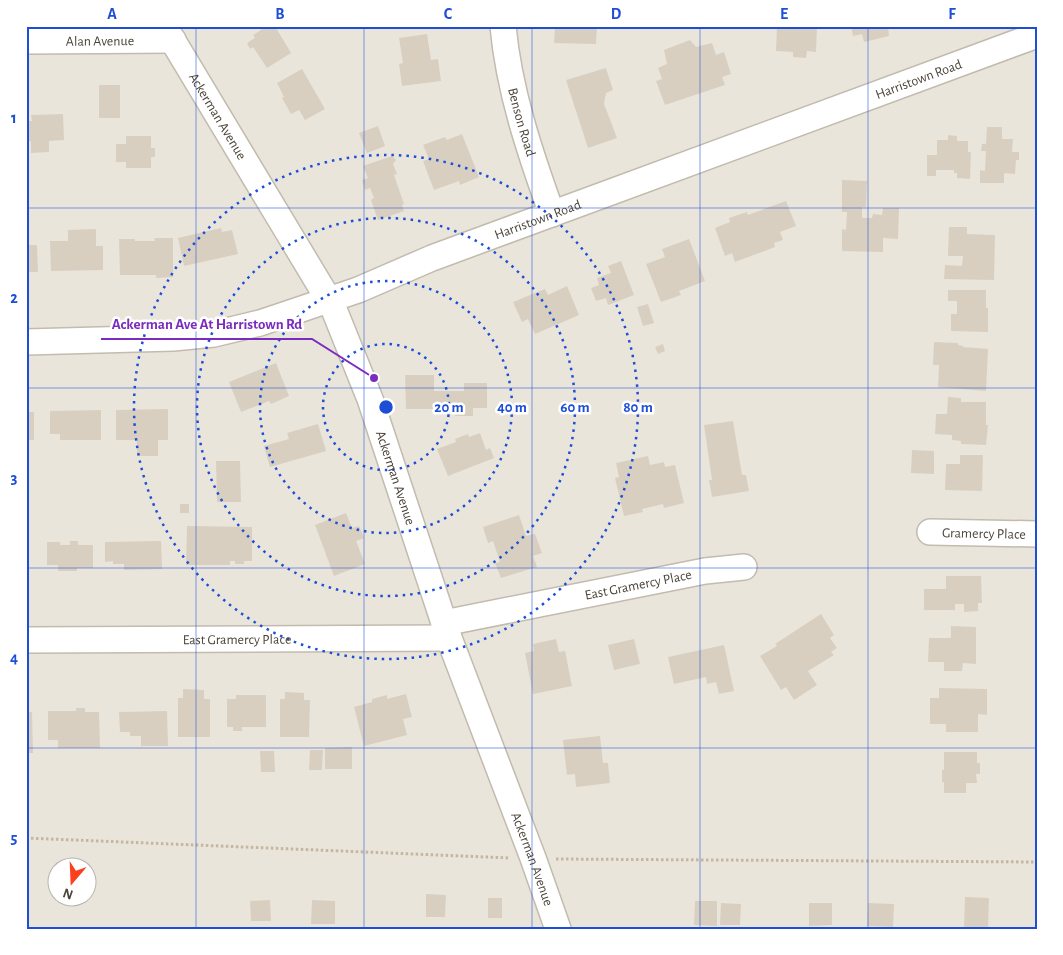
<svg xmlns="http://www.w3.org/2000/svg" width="1063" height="955" font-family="'Alegreya Sans',sans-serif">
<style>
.residential{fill:#eae5da;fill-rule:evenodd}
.building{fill:#d8cfc1}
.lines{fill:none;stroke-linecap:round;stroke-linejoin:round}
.minor-casing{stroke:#c2bbae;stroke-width:28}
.path{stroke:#c4b79f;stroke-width:3;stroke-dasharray:2.5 2.5;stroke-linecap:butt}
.minor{stroke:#fff;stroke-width:25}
.grid{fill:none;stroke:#1d4ed8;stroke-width:1;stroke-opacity:0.55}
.ring{fill:none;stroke:#1d4ed8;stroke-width:2.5;stroke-dasharray:2.5 5}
.labels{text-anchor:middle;stroke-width:5;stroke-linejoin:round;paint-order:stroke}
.street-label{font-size:14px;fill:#4b4439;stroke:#fff}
.centre{fill:#1d4ed8;stroke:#fff;stroke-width:2.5}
.ring-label{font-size:15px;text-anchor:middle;font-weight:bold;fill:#1d4ed8;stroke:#fff;stroke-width:5;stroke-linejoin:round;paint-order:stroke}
.leader{fill:none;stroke:#7b2cbf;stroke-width:2}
.callout-dot{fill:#7b2cbf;stroke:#fff;stroke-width:2}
.callout-label{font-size:15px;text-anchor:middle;font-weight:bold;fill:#7b2cbf;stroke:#fff;stroke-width:5;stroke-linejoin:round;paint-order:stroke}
.neatline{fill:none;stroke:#1d4ed8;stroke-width:2}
.grid-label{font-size:16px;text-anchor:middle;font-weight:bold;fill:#1d4ed8}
</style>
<rect width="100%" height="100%" fill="#f6f3ec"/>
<!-- residential -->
<path class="residential" d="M26,26H1037V929H26ZM58,868H88V898H58Z"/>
<!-- building -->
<g class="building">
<polygon points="258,26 275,26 291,53 267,68 253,47 250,49 247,43 255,38 253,35 261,30"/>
<polygon points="555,26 597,26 596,44 554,43"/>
<polygon points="777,26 817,26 816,52 807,51 806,58 793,57 793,52 776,51"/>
<polygon points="851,26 888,26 889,36 864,42 862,34 853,36"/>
<polygon points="427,34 431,60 438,59 441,81 402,86 399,64 403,63 399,38"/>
<polygon points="690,40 696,47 712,43 716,55 724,52 731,74 722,77 725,85 665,105 656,81 662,79 658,68 667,64 664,50"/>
<polygon points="606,68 613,90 606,93 604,104 617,138 588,148 566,80"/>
<polygon points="302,69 325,109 305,120 299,110 291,114 282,98 284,97 277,83"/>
<rect x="99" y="85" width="21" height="33"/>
<polygon points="63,114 64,140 49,141 49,152 31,153 31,141 26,142 26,121 32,121 31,115"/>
<polygon points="378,126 385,146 367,153 359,133"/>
<polygon points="987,127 1002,127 1002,139 1013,139 1012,152 1019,152 1019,160 1016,160 1015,174 1004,173 1004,183 980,183 980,170 985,171 986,151 981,151 982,144 986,144"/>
<polygon points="462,134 479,177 460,185 459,181 434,190 423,161 429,159 423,145 445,137 447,140"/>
<polygon points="948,135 957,136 957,141 968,141 968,152 971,152 970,179 957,178 957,173 954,173 954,170 936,170 936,176 927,176 927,155 937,155 937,140 948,140"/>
<polygon points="126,136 151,136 151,148 155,148 155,157 151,157 151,168 126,168 126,162 116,162 116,144 126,144"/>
<polygon points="392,156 396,160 393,164 397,174 394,175 404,204 402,205 404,211 378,220 371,200 374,198 370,188 365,190 362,180 368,178 363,166"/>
<polygon points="842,180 867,181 866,207 862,207 862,218 872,218 873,214 882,215 883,208 899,208 898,239 883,238 883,252 842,251 842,229 846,230 847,212 842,212"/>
<polygon points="786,201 796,226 780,232 783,240 774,243 775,247 735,262 732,253 725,256 715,228 730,222 729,218 747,212 748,215"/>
<polygon points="949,227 967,227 967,234 995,235 994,280 944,279 945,265 962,266 963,256 948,256"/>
<polygon points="221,228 222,232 232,230 238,254 184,266 178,238"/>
<polygon points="96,229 96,246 103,246 103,270 51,271 50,241 68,241 68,230"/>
<polygon points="154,238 173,238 173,277 156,278 156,275 120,275 119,239 135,239 135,241 155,241"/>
<polygon points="689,239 705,281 679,291 681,295 661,302 646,264 665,257 662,249"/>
<polygon points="26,245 37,245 38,272 26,272"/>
<polygon points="621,261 634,295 608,305 606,298 596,301 591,288 599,285 597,278 611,273 608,266"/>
<polygon points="567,286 579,315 535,334 528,319 522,322 513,302 545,289 548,295"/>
<polygon points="948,290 986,290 986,308 988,308 988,332 951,331 951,314 957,314 957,301 948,301"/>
<polygon points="648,304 654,323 643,326 637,307"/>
<polygon points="934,342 958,343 958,345 963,346 963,347 988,349 986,391 938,387 939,365 933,365"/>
<polygon points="663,344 665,351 658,354 655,347"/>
<polygon points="276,363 289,396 271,404 269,401 241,412 229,382"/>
<polygon points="405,375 434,375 434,391 464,391 464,383 487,383 487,408 473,408 473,416 455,416 455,409 406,409"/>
<polygon points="948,397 961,398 961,402 986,402 986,425 988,425 986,445 961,444 961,441 952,440 952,435 935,434 936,414 947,414"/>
<polygon points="168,409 168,440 158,440 158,456 137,456 137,440 116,440 116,410"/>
<polygon points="101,410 101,440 60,440 60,434 50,434 50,411"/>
<rect x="26" y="412" width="8" height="28"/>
<polygon points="733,421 742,475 746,475 749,491 712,497 709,480 712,480 704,425"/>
<polygon points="318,424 326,451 270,467 264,446 289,439 287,433"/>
<polygon points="480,433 486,450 490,448 494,458 448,476 437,449 456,442 455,439 468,434 469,437"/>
<polygon points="912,450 934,451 934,474 911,473"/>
<polygon points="960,455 983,455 982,491 945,490 946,464 960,464"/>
<polygon points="648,456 650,465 664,462 665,467 675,465 684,503 664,508 663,504 642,509 643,512 624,516 615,478 619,477 616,463"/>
<polygon points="216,461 240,461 241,502 217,502"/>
<rect x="180" y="504" width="9" height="9"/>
<polygon points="346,513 352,528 359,526 364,538 356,541 365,564 334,576 315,525"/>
<polygon points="519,515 526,536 535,534 542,553 533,556 537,567 501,578 495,563 500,562 493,541 488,543 483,527"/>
<polygon points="187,526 252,527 252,561 244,561 244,564 235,564 235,561 230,561 230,565 186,565"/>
<polygon points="70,541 78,541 78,545 93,545 93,568 77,568 77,571 58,571 58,565 47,565 47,542 60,542 60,545 70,545"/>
<polygon points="161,541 162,569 124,570 124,564 113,564 113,561 105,562 105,542"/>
<rect x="26" y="546" width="3" height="25"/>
<polygon points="946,576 981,576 982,603 978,603 978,611 964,612 964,604 955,604 955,610 924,610 924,589 946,589"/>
<polygon points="821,614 834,635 830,638 837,648 831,652 834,655 808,671 817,685 794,700 786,687 781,690 760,656 777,646 775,644"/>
<polygon points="951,626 976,627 976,664 963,663 962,671 944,671 944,662 928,662 929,638 951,638"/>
<polygon points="556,639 559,652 565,651 572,686 533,694 525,653 534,651 533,644"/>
<polygon points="634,639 640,664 614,670 608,645"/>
<polygon points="724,645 734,691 719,694 716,682 707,684 706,677 674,684 668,657"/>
<polygon points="939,688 987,689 987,715 978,714 978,732 946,732 946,724 930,724 930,698 939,698"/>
<polygon points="183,689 204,690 204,699 210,699 210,737 178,737 178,698 183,698"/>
<polygon points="285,692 304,693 304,700 310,700 309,737 280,737 280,699 285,699"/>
<polygon points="406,694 412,717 403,719 407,735 364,746 354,707 372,702 372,699 387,695 387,699"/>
<polygon points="236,695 266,695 266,727 242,727 242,731 233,731 233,727 227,727 227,699 236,699"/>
<polygon points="76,708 85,708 85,712 99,712 100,748 58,748 58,740 48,740 48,711 76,711"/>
<polygon points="167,711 168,746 141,746 141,736 130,736 130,732 120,732 119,712"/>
<polygon points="26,712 32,712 33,753 26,753"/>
<polygon points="600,736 603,763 608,763 610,783 576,787 575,774 567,775 563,740"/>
<polygon points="352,747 352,769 325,769 325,748"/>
<polygon points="310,750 323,750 322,770 309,770"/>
<polygon points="260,751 274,751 275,772 261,772"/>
<polygon points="944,752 977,752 977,763 980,763 980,774 976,774 977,783 966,783 966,793 944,793 944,782 942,782 942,770 944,770"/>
<polygon points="426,894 446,895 445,917 426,917"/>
<polygon points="965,897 989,898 988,929 964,929"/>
<rect x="488" y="898" width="14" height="20"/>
<polygon points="270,900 271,921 251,921 250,901"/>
<polygon points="312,900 335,901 335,924 311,924"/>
<polygon points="695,901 717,901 717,926 694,925"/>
<polygon points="721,903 741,904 740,925 720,925"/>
<polygon points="809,903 832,903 832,925 809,926"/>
<polygon points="868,903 894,904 893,927 867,926"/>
</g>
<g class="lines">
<!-- minor casing -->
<g class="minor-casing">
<g id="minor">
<path id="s1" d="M164,26L333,307L370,399L449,638L533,858L558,929"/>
<path id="s2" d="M503,26C509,91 530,153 552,214"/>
<path id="s3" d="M26,41L173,40"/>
<path id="s4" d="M26,342L173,338L214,334L260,323L358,290L432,258L1037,35"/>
<path id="s5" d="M930,532L1037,534"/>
<path id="s6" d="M444,623L705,571L744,567"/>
<path id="s7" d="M26,640L449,638"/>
</g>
</g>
<!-- path -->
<g class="path">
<polyline points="26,838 510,858"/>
<polyline points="556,859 1037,862"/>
</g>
<!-- minor -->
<use href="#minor" class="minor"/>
</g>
<!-- grid -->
<path class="grid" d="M196,26V929M364,26V929M532,26V929M700,26V929M868,26V929M26,208H1037M26,388H1037M26,568H1037M26,748H1037"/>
<!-- distance rings -->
<g class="ring">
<circle cx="386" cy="407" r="63"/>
<circle cx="386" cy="407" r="126"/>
<circle cx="386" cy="407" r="189"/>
<circle cx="386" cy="407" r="252"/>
</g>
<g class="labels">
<!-- street labels -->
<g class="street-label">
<text dy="5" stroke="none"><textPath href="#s3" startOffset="74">Alan Avenue</textPath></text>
<text dy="5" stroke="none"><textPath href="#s4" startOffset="938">Harristown Road</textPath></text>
<text dy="5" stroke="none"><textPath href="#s1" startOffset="105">Ackerman Avenue</textPath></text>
<text dy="5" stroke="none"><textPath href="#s2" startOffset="98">Benson Road</textPath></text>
<text dy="5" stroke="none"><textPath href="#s4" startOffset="532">Harristown Road</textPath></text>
<text dy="5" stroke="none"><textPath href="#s1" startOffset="510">Ackerman Avenue</textPath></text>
<text dy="5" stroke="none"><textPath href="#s5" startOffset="54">Gramercy Place</textPath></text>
<text dy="5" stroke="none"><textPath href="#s6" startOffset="198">East Gramercy Place</textPath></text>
<text dy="5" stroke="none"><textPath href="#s7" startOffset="211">East Gramercy Place</textPath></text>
<text dy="5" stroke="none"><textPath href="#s1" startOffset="915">Ackerman Avenue</textPath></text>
</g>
</g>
<circle cx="386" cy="407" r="8" class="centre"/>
<g class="ring-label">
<text x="449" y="412">20 m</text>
<text x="512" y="412">40 m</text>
<text x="575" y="412">60 m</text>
<text x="638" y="412">80 m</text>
</g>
<!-- callouts -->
<path class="leader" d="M374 378L312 339H101"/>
<circle class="callout-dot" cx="374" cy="378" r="5"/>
<g class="callout-label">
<text x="207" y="329">Ackerman Ave At Harristown Rd</text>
</g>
<!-- border -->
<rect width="1063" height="955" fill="none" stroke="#ffffff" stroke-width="55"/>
<!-- north arrow -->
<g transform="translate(72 882) rotate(199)"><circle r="24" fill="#ffffff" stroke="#b7b4b0"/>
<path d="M0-4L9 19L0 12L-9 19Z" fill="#fc3f1d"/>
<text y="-8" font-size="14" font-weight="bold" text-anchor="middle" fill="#4b4439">N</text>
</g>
<rect x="28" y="28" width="1008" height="900" class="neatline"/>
<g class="grid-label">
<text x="112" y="19">A</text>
<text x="280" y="19">B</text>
<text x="448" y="19">C</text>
<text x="616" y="19">D</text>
<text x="784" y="19">E</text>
<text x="952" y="19">F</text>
<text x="14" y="123">1</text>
<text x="14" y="303">2</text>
<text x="14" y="483">3</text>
<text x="14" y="663">4</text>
<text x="14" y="843">5</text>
</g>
</svg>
